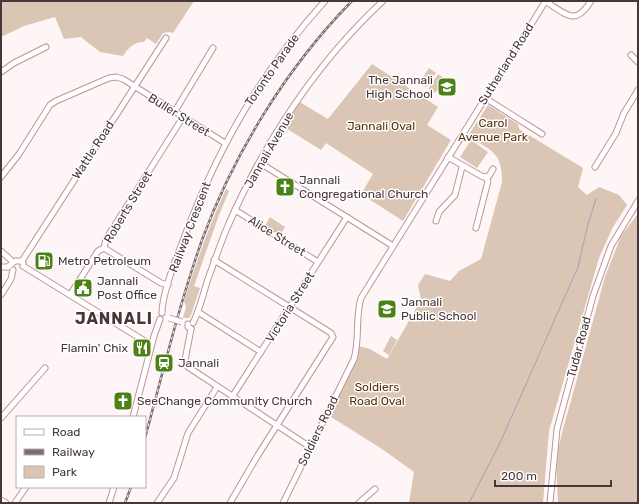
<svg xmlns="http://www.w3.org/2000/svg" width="639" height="504" font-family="Rubik,sans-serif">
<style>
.green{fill:#dbc5b4}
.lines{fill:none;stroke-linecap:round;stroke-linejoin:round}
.stream{stroke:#b199b4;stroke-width:1}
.minor-casing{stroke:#be9599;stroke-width:7}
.minor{stroke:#fff;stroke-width:5}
.rail-casing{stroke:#7c6e6f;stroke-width:2.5}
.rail{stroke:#fff;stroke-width:1;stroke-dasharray:3;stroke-linecap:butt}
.minor-bridge-casing{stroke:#be9599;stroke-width:7;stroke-linecap:butt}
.minor-bridge{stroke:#fff;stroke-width:5}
.labels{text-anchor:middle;stroke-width:3;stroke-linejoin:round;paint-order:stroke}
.street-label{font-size:12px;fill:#483738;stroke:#fff}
.poi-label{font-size:12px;fill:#483738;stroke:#fff;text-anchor:start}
.park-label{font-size:12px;fill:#593108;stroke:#fff}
.district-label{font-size:16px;font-weight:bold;letter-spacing:1px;fill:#483738;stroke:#fff}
</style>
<rect width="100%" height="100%" fill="#fef5f6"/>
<!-- green -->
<g class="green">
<path d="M1,1H194L173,33L169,32L163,33L156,44L147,38L144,42C134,42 128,48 123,56L100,52L81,37L64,39L55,17L24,26L1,37Z"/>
<polygon points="372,64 438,107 427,125 451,140 403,221 361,194 373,174 326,143 321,150 281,125 298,101 328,119"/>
<polygon points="429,68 436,73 426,87 419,83"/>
<polygon points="438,74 445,79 435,93 428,89"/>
<path d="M488,105L518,124L519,129L583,168L578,187L587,195L599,187L619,195L627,205L613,227L599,258L549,431L543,503H409L414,472L382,449L331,417L358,346L370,349L387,359L421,300L418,285L425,274L450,281L459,271L481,259L502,182C502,151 491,151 468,136Z"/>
<polygon points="471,140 488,152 477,168 460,157"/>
<path d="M226,189L229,191L219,215L194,286L200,288L191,315L189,318H183L186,307L184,301C196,263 209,226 226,189Z"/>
<polygon points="638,214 638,503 558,503 556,459 562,433 605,277 621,236"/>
<polygon points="270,217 285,227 280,235 265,226"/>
<polygon points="391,336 397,340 389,355 383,351"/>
</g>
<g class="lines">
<!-- stream -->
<polyline class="stream" points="469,503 499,445 578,267 588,224 596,199"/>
<!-- minor casing -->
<g class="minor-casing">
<g id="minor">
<path d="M545,1C566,14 575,27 591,1"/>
<polyline points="631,55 638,62"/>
<polyline points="1,72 14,63 46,47"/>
<polyline points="485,98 542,134"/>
<polyline points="175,111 213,48"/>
<polyline points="448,157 483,177 489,176 493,169"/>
<polyline points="260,163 393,246"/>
<polyline points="595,167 616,133 624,113 638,90"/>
<polyline points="1,177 19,154 50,105 56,101 109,78 116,77 123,79 225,143"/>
<polyline points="235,210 318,262"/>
<polyline points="436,221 439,212 455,195 462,167"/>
<polyline points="476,228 488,181 486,178"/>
<polyline points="104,248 106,239 183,117"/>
<polyline points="104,248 161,283 168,285"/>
<polyline points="1,251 13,262"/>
<polyline points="214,260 331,333 333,337 258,455 230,503"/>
<polyline points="22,261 166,38"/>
<polyline points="23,266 151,345"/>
<polyline points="1,267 8,267"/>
<polyline points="8,267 15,261 21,261 23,263"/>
<polyline points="1,295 11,279 13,270"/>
<polyline points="70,295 98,251 104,248"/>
<polyline points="198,312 261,352"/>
<path d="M162,313C162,296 174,263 181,246C214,155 260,72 325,1"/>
<path d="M193,323C200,309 203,294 208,279C214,262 220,245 227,228C263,144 316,63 383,1"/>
<polyline points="188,324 188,327 191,329"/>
<polyline points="191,329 185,360 188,367 310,447"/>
<polyline points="232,397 347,217"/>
<polyline points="133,417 154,336 160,319"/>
<polyline points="1,418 45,368"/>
<polyline points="1,500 6,503"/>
<polyline points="15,503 26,487"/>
<polyline points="109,503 114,487"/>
<polyline points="157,503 174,478 188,433 217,387"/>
<path d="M283,503L354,359C360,339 355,318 361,298L545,2"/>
<polyline points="359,503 375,489"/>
<polyline points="550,503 557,429 593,296 611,246 638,201"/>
</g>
</g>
<!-- minor -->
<use href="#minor" class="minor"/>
<!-- rail casing -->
<g class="rail-casing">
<g id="rail">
<path d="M145,438C163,372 179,305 202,240C234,153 287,67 352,1"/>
<polyline points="125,503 131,487"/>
</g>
</g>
<!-- rail -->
<use href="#rail" class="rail"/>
<!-- minor-bridge casing -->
<g class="minor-bridge-casing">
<polyline id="minor-bridge" points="169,318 182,322"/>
</g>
<!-- minor-bridge -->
<use href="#minor-bridge" class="minor-bridge"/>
</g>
<!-- icons -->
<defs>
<g id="school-square" transform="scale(1)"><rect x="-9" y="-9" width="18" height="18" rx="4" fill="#4b8117" stroke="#fff"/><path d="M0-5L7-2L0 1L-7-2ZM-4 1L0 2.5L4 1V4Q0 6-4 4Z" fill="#fff"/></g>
<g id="church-square" transform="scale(1)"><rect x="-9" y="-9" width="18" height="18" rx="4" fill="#4b8117" stroke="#fff"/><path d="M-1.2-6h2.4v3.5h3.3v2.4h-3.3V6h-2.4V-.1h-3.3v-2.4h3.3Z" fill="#fff"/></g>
<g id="fuel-square" transform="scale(1)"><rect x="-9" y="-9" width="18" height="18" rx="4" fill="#4b8117" stroke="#fff"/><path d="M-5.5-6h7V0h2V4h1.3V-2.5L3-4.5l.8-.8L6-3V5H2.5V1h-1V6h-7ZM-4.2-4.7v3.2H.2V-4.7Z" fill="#fff"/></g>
<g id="civic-square" transform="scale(1)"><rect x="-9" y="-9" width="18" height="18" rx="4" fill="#4b8117" stroke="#fff"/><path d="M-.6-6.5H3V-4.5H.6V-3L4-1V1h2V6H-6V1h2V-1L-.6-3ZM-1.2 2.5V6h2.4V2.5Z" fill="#fff"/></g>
<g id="restaurant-square" transform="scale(1)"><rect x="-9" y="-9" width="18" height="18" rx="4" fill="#4b8117" stroke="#fff"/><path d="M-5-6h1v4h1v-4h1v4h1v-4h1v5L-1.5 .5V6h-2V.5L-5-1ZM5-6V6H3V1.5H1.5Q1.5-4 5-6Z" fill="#fff"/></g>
<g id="station-square" transform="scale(1)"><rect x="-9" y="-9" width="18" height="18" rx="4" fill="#4b8117" stroke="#fff"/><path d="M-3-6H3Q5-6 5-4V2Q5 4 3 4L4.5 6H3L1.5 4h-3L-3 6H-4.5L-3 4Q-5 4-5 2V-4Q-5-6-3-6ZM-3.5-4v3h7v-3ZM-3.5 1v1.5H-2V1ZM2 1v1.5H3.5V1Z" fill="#fff"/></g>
</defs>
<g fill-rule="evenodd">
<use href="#school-square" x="447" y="87"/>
<use href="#church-square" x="285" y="187"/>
<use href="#fuel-square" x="44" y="261"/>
<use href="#civic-square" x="83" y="288"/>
<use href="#school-square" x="387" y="309"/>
<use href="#restaurant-square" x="142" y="348"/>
<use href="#station-square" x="164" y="363"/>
<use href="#church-square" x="123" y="401"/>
</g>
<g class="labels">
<!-- street labels -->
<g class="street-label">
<text transform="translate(506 64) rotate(-58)" y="4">Sutherland Road</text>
<text transform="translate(272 70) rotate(-55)" y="4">Toronto Parade</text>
<text transform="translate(179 115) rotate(32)" y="4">Buller Street</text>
<text transform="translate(93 150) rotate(-57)" y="4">Wattle Road</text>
<text transform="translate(269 150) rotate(-60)" y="4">Jannali Avenue</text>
<text transform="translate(128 207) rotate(-59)" y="4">Roberts Street</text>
<text transform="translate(190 227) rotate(-69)" y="4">Railway Crescent</text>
<text transform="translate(277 236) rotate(32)" y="4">Alice Street</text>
<text transform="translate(290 307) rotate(-58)" y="4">Victoria Street</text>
<text transform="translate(579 347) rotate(-75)" y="4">Tudar Road</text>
<text transform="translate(318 431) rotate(-64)" y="4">Soldiers Road</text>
</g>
<!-- poi labels -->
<g class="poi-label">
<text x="433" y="84" text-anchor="end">The Jannali<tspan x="433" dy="14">High School</tspan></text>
<text x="299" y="184">Jannali<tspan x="299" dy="14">Congregational Church</tspan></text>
<text x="58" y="265">Metro Petroleum</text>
<text x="97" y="285">Jannali<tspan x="97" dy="14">Post Office</tspan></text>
<text x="401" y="306">Jannali<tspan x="401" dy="14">Public School</tspan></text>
<text x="128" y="352" text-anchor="end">Flamin' Chix</text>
<text x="178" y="367">Jannali</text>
<text x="137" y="405">SeeChange Community Church</text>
</g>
<!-- park labels -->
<g class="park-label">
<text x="493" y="127">Carol<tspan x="493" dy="14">Avenue Park</tspan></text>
<text x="381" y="130">Jannali Oval</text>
<text x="377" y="391">Soldiers<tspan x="377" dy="14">Road Oval</tspan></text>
</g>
<!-- district labels -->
<g class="district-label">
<text x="114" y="324">JANNALI</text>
</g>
</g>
<!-- border -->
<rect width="639" height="504" fill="none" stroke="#483738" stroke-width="4"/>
<!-- legend -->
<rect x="16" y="416" width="130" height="72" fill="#ffffff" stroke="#b6afaf"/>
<rect x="24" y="429" width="20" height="6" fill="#ffffff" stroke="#b6afaf"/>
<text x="52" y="436" font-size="12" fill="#483738">Road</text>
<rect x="24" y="449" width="20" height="6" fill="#7c6e6f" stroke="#b6afaf"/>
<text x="52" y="456" font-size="12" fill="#483738">Railway</text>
<rect x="24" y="466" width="20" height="12" fill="#dbc5b4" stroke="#b6afaf"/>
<text x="52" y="476" font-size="12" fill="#483738">Park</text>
<!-- scale -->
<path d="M495 480v6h116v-6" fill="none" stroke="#483738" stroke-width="2"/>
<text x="501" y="480" font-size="12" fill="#483738" stroke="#ffffff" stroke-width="3" paint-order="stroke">200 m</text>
</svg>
